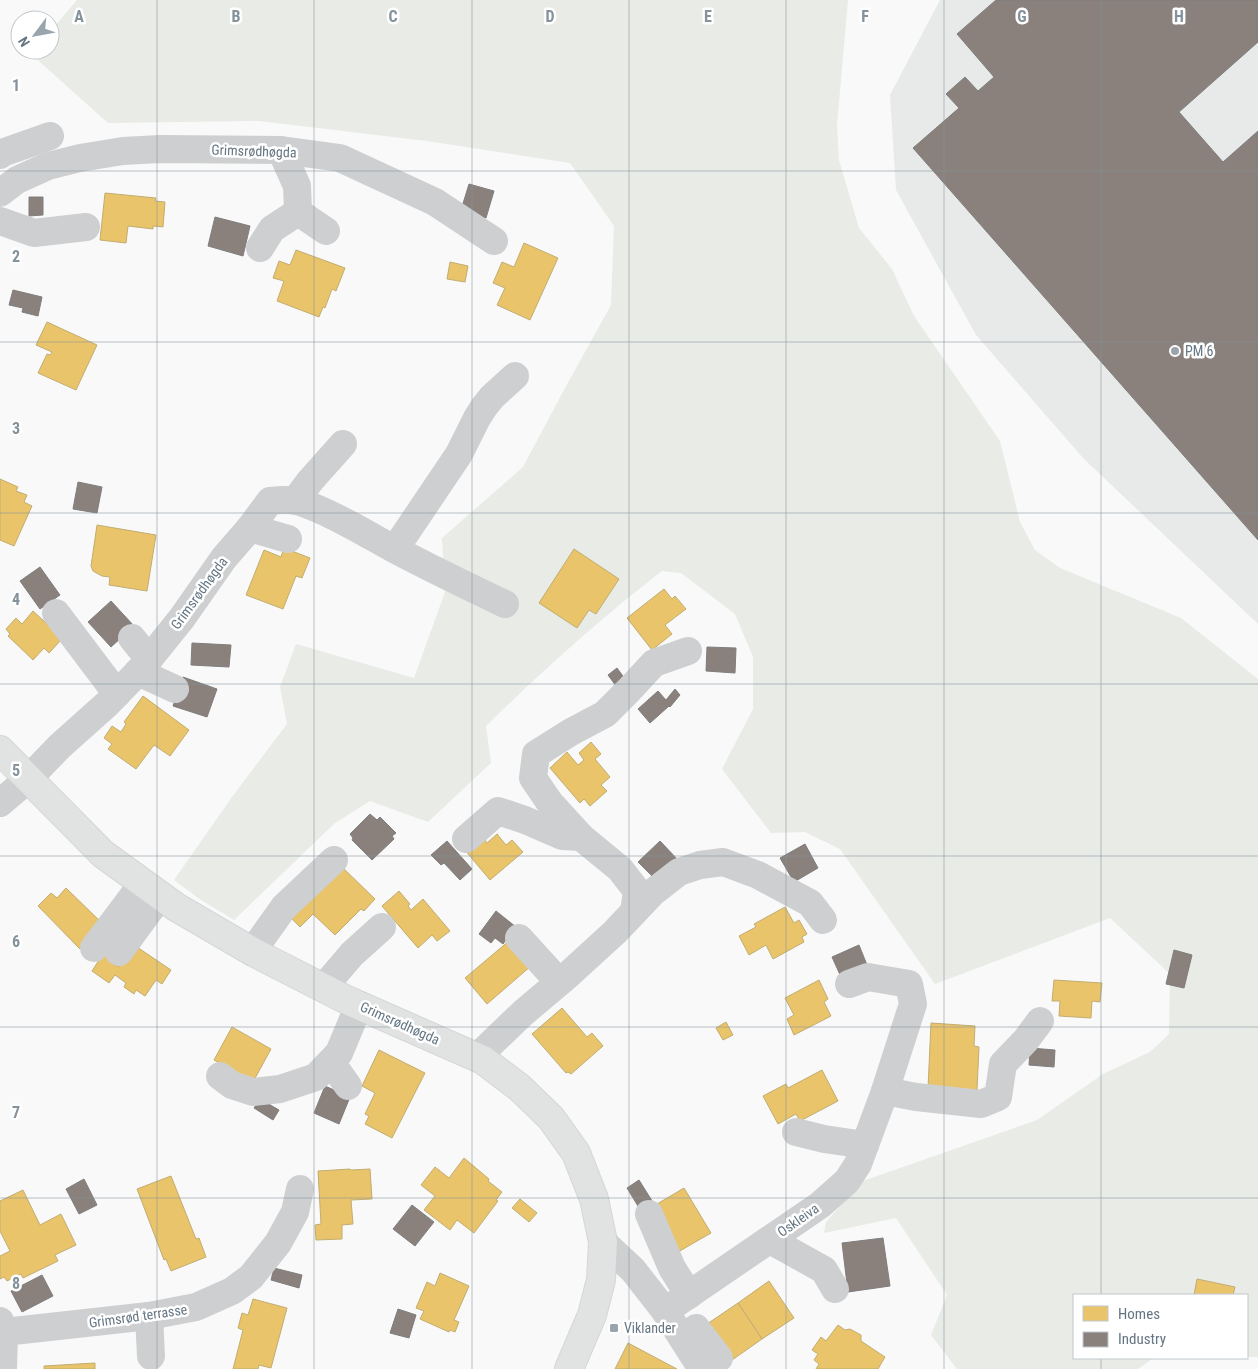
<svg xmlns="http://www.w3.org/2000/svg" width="1258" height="1369" font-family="'Roboto Condensed',sans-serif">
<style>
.built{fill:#e8e9e9}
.green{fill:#e8ebe6}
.homes{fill:#e9c46a;stroke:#c1ad72}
.industry{fill:#8a817c;stroke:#7f7e7e}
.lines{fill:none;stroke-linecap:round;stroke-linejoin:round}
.major-casing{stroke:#d5d6d7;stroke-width:30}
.minor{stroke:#cecfd0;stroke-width:28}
.major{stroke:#e1e2e2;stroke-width:28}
.grid{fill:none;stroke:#84929c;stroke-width:1;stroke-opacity:0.55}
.poi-dot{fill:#99a4ac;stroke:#fff;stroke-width:2}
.labels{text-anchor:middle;stroke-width:5;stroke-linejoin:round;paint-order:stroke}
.street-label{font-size:14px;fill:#657683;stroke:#fff}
.poi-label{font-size:14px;fill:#657683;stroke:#fff;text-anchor:start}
.grid-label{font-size:16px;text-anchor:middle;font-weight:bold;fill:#84929c;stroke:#fff;stroke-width:5;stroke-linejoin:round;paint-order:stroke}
</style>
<rect width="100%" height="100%" fill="#f9f9f9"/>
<!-- built -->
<polygon class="built" points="940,0 1258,0 1258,624 1084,459 976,335 896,190 890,95"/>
<!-- green -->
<path class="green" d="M77,0H848L837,125L839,160L859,228L892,269L914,316L1000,441L1020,522L1035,550L1060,568L1181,618L1258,679V1357H1247V1295H1074V1358H1201L1152,1359L1138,1369H957L931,1335L947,1295L896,1218L824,1233L826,1222L853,1191L863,1181L1037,1120L1103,1074L1150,1052L1169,1034L1170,974L1110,918L935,984L840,849L805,832L771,833L722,769L753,709V657L735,614L681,573L662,571C600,619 542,671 486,726L491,763L428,822L370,801L335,823L234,920L201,900L174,880L232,797L287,724L280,687L296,644L414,678L445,592L442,538L523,467L565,388L611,305L614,226L570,163L427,141L259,121L108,123L31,54L35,50H50V32Z"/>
<!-- homes -->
<g class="homes">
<polygon points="105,193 156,198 155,201 165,202 163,227 153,226 153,229 128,226 126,243 100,240"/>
<polygon points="524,243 558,258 530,320 497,305 505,288 493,283 502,262 514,267"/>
<polygon points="296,250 345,268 336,291 332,289 325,308 323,307 319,317 277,301 284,281 273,278 279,261 290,265"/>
<polygon points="450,262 468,266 465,282 447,279"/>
<polygon points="47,322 97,345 76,390 38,373 47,354 50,355 52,352 36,345"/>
<polygon points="0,479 18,487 16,491 27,495 24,502 32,506 14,546 0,540"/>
<polygon points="97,525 156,535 147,591 109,585 110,577 102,576 93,571 91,566"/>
<polygon points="284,548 310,558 302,578 296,576 283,609 246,595 264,550 281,557"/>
<polygon points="574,549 619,579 596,614 589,610 577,628 539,603"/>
<polygon points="664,589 672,599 675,596 686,609 665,625 672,634 652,650 627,618"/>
<polygon points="33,611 57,633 61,640 49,653 44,648 33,660 8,636 10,634 6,629 16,618 22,624"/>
<polygon points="143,696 189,730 170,756 154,745 136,769 108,749 112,744 104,738 112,726 121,732 126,724 124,722"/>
<polygon points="591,742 601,754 595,759 610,777 601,785 607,791 590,806 584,799 580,803 550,768 567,752 578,765 584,760 579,753"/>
<polygon points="481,834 487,843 497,834 506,845 512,840 523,852 490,880 464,849"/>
<polygon points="340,865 375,899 364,911 361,909 335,935 313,914 300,927 290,917"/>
<polygon points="66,888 104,925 80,949 38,906 51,893 57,898"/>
<polygon points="399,891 410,904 408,906 411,910 423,899 450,931 437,941 432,935 418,948 382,906"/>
<polygon points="785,907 794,923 799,920 807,934 802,937 804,942 773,959 766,945 749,955 739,936 756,927 754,924"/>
<polygon points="510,940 531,966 487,1004 465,978"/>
<polygon points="134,945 171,970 162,984 156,980 145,996 136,990 134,994 124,987 126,983 115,975 109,983 92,971 105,951 118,960 115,965 118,967"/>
<polygon points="819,980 828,999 824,1002 831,1016 794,1035 787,1019 794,1015 785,998"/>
<polygon points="1054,980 1102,983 1100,1002 1092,1001 1091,1018 1059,1016 1060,1001 1052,1001"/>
<polygon points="562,1008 587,1037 592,1033 603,1046 571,1074 568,1072 566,1073 532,1034"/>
<polygon points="726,1022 733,1035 723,1040 716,1028"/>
<polygon points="931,1023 975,1026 974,1046 979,1047 977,1090 928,1088"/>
<polygon points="232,1027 271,1049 253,1082 214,1060"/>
<polygon points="379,1050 425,1073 392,1138 365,1124 369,1116 365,1114 375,1093 362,1086"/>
<polygon points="822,1070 838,1101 800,1121 796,1114 778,1124 763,1096 786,1084 788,1088"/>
<polygon points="464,1158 489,1179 488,1181 502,1192 496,1200 498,1201 474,1233 457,1220 450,1230 424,1210 435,1196 421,1185 435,1167 449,1178"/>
<polygon points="350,1169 351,1170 370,1169 372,1199 351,1200 353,1224 342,1225 342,1239 316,1240 315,1225 321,1224 318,1171"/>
<polygon points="171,1176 196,1239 199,1238 206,1257 171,1271 166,1259 164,1260 137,1189"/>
<polygon points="684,1188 711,1233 678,1252 657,1204"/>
<polygon points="23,1190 40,1225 61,1214 76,1245 55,1255 58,1261 23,1278 21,1274 7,1281 4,1277 0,1279 0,1256 10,1251 0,1231 0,1201"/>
<polygon points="520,1199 537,1213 529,1222 512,1208"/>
<polygon points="440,1273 469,1286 454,1320 459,1322 455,1332 450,1330 449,1332 420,1319 424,1311 416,1308 427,1282 435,1286"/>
<polygon points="1197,1279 1235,1287 1233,1295 1194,1295"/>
<polygon points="769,1281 794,1318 762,1339 738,1303"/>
<polygon points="253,1299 287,1308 271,1368 259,1365 258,1369 233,1369 243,1330 238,1328 242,1313 248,1315"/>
<polygon points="738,1303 762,1339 732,1360 707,1324"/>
<polygon points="838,1325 845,1330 850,1329 861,1335 861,1341 885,1357 878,1369 816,1369 819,1364 814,1360 818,1354 812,1350 821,1337 826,1341"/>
<polygon points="628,1343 677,1369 615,1369"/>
<polygon points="95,1363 95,1369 44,1369 44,1366"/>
</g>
<!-- industry -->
<g class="industry">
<polygon points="996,0 1258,0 1258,42 1179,112 1223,162 1258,131 1258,540 913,148 959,108 946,94 965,77 978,91 994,77 957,34"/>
<polygon points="469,184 494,191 486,218 461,210"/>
<polygon points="29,197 43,197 43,215 29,216"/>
<polygon points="215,217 250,226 243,256 208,246"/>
<polygon points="13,290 42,297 38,316 22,312 23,308 9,305"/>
<polygon points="78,482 102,487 97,513 73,509"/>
<polygon points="40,567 60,595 40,609 20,581"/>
<polygon points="111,601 134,626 111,647 88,622"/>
<polygon points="192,643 231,645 229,667 191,665"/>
<polygon points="707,647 736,648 735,673 706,671"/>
<polygon points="617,668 628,683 619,690 608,675"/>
<polygon points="183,677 217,689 207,717 173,706"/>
<polygon points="675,689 680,695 670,707 669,706 650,723 638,709 658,691 666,700"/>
<polygon points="370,814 377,820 380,817 396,833 392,836 394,839 372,860 352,840 353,838 350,834"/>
<polygon points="447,841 472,869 460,880 444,863 441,865 431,855"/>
<polygon points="660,841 678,860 656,880 638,862"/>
<polygon points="805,844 818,868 794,882 780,858"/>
<polygon points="496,911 516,927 503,944 495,938 491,943 479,934"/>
<polygon points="859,945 867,965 841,977 832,957"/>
<polygon points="1174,950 1192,955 1184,988 1166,984"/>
<polygon points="1030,1048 1055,1050 1054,1067 1029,1065"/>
<polygon points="325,1086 350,1097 339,1124 314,1113"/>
<polygon points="260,1099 279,1110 273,1120 254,1108"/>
<polygon points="84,1179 97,1205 79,1214 66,1189"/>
<polygon points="639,1180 654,1204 641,1211 627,1188"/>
<polygon points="412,1205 434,1222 415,1246 393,1229"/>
<polygon points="883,1238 890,1286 848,1292 842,1243"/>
<polygon points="274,1268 302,1275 299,1288 271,1280"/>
<polygon points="42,1275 53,1296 22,1312 11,1291"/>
<polygon points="398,1309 416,1315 409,1338 390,1333"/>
</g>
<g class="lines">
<!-- major casing -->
<g class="major-casing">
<polyline id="major" points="0,750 103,854 176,907 255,953 349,1001 483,1060 520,1088 551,1118 576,1153 594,1199 603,1242 601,1280 592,1315 569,1369"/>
</g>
<!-- minor -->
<g class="minor">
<polyline points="0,155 2,153 50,136"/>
<polyline points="0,193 17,180 48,166 80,158 123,151 160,149 281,150 340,158 435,202 494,241"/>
<polyline points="298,212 326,231"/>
<polyline points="0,221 34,233 86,227"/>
<polyline points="260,248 272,229 298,212 297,186 281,150"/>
<polyline points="295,501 310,481 343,444"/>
<polyline points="250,528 288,539"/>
<polyline points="395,549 459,454 477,418 484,407 492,397 515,376"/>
<polyline points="56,613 117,694"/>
<polyline points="132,638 149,659"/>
<polyline points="138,672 175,689"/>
<path d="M0,803L28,779L60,746L107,704L141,669L182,618L224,558L250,528L270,501C279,500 288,499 297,501C331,512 363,532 394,549C430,568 467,586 505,604"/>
<polyline points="466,839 498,811 525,820 562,836 581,837"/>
<polyline points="634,912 637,891 620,869 581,837 550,803 533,778 536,754 571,732 605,714 629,690 654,663 688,651"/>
<polyline points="519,938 559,982"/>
<polyline points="94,948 143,883"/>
<polyline points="119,952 149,911 161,897"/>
<polyline points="252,952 284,907 334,860"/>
<polyline points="323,988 352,954 382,927"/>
<polyline points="477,1057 523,1013 568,975 615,932 652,893 679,872 700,865 723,862 758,875 810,903 823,920"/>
<polyline points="331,1062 348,1086"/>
<polyline points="220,1076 232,1085 253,1092 280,1089 316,1077 339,1053 359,1005"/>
<polyline points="885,1091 916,1097 981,1104 998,1097 1003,1064 1026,1040 1040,1021"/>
<polyline points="796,1132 824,1139 865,1145"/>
<polyline points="649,1214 672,1268 689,1295"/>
<polyline points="770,1240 824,1270 835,1289"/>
<polyline points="603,1242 633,1270 665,1311 702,1369"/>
<polyline points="665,1311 820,1205 847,1181 858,1164 885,1091 913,1004 909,984 868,977 849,984"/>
<polyline points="149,1316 151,1356"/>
<polyline points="0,1321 4,1332 3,1369"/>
<polyline points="696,1328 719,1358"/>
<polyline points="4,1332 149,1316 196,1307 232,1291 251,1277 278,1243 295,1212 300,1189"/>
</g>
<!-- major -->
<use href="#major" class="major"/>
</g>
<!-- grid -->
<path class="grid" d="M157,0V1369M314,0V1369M472,0V1369M629,0V1369M786,0V1369M944,0V1369M1101,0V1295M0,171H1258M0,342H1258M0,513H1258M0,684H1258M0,856H1258M0,1027H1258M0,1198H1258M1101,1358V1369"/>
<!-- markers -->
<g class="poi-dot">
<circle cx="1175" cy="351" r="5"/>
<rect x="609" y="1323" width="10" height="10" rx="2.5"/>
</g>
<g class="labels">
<!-- street labels -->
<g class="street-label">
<text transform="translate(254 151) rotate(2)" y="5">Grimsrødhøgda</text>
<text transform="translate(199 593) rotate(-54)" y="5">Grimsrødhøgda</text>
<text transform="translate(400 1023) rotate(24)" y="5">Grimsrødhøgda</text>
<text transform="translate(798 1220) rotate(-35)" y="5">Oskleiva</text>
<text transform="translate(138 1316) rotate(-8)" y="5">Grimsrød terrasse</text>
</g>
<!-- poi labels -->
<g class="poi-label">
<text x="1185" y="356">PM 6</text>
<text x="624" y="1333">Viklander</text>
</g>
</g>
<g class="grid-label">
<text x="79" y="22">A</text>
<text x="236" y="22">B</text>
<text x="393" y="22">C</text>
<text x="550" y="22">D</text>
<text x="708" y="22">E</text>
<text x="865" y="22">F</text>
<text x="1022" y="22">G</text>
<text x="1179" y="22">H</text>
<text x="16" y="91">1</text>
<text x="16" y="262">2</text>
<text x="16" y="434">3</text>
<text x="16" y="605">4</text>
<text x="16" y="776">5</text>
<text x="16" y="947">6</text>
<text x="16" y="1118">7</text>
<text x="16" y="1289">8</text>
</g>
<!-- legend -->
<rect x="1073" y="1294" width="175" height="65" fill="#ffffff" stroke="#c1c8cd"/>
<rect x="1083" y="1306" width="25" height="15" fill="#e9c46a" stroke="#c1c8cd"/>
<text x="1118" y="1319" font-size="15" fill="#657683">Homes</text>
<rect x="1083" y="1332" width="25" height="15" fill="#8a817c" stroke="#c1c8cd"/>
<text x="1118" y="1344" font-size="15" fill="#657683">Industry</text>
<!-- north arrow -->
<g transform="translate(35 35) rotate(238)"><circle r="24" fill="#ffffff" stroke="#c1c8cd"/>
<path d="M0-4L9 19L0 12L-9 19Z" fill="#99a4ac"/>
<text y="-8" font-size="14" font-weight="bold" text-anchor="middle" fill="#657683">N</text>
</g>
</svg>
